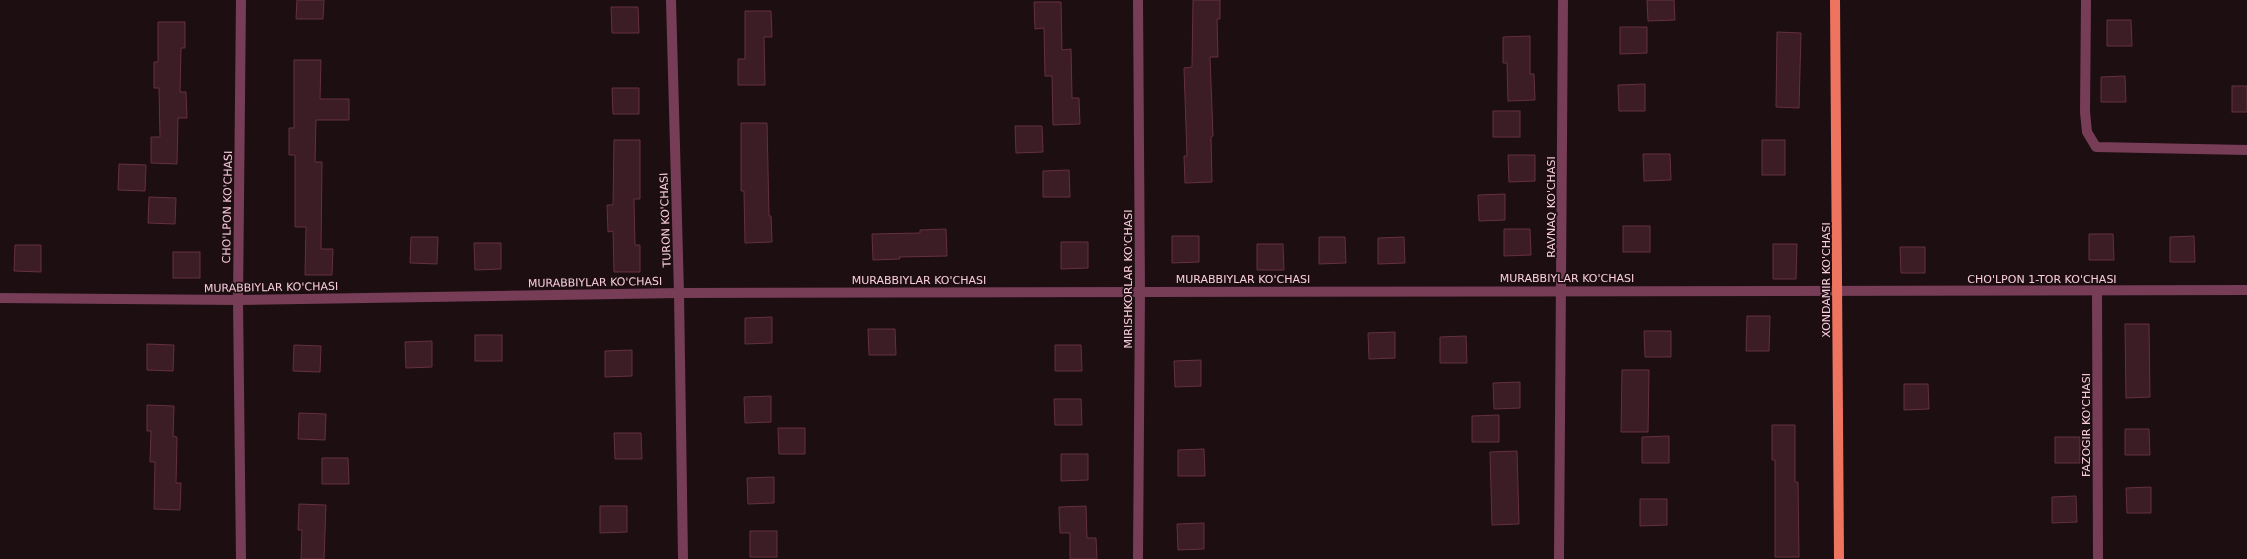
<svg xmlns="http://www.w3.org/2000/svg" width="2247" height="559" font-family="'DejaVu Sans',sans-serif">
<style>
.building{fill:#3c1c25;stroke:#65303f}
.lines{fill:none;stroke-linecap:round;stroke-linejoin:round}
.minor{stroke:#773d57;stroke-width:10}
.major{stroke:#ef7460;stroke-width:10}
.labels{text-anchor:middle;stroke-width:3.5;stroke-linejoin:round;paint-order:stroke}
.street-label{font-size:11px;fill:#facede;stroke:#1d0e12}
</style>
<rect width="100%" height="100%" fill="#1d0e12"/>
<!-- building -->
<g class="building">
<polygon points="297,0 324,0 323,19 296,19"/>
<polygon points="1193,0 1220,0 1220,19 1217,19 1218,57 1210,57 1213,136 1211,137 1212,182 1185,183 1184,156 1187,156 1184,68 1192,67"/>
<polygon points="1647,0 1674,0 1675,20 1648,21"/>
<polygon points="1034,2 1061,2 1062,50 1071,49 1072,98 1079,98 1080,124 1053,125 1052,76 1045,76 1044,28 1035,29"/>
<polygon points="611,7 638,7 639,33 612,33"/>
<polygon points="745,11 771,11 772,37 764,37 765,85 738,85 738,59 745,59"/>
<polygon points="2107,20 2131,20 2132,46 2107,46"/>
<polygon points="158,22 185,22 185,48 181,48 180,92 186,92 187,118 178,118 177,164 151,163 151,137 160,137 159,88 154,88 154,62 158,62"/>
<polygon points="1620,27 1647,27 1647,53 1620,54"/>
<polygon points="1777,32 1801,33 1799,108 1776,107"/>
<polygon points="1530,36 1530,74 1534,74 1535,100 1508,101 1507,63 1503,63 1503,37"/>
<polygon points="294,60 321,60 320,99 349,99 349,120 316,120 315,162 322,162 321,249 333,249 332,275 305,275 306,227 295,227 295,155 289,155 289,128 294,128"/>
<polygon points="2125,76 2126,102 2101,102 2101,77"/>
<polygon points="1645,84 1645,111 1619,111 1618,85"/>
<rect x="2232" y="86" width="15" height="26"/>
<polygon points="612,88 639,88 639,114 613,114"/>
<rect x="1493" y="111" width="27" height="26"/>
<polygon points="741,123 767,123 769,216 771,216 772,242 745,243 744,191 741,191"/>
<polygon points="1015,126 1042,126 1043,152 1016,153"/>
<polygon points="614,140 640,140 640,199 634,199 635,245 640,245 640,272 614,272 613,231 608,232 607,205 613,205"/>
<rect x="1762" y="140" width="23" height="35"/>
<polygon points="1643,154 1670,154 1671,180 1644,181"/>
<polygon points="1508,155 1535,155 1535,181 1509,182"/>
<polygon points="119,164 146,165 145,191 118,190"/>
<polygon points="1069,170 1070,197 1043,197 1043,171"/>
<polygon points="1505,194 1505,220 1479,221 1478,195"/>
<polygon points="149,197 176,198 175,224 148,223"/>
<rect x="1623" y="226" width="27" height="26"/>
<polygon points="946,229 947,256 899,257 900,259 873,260 872,234 920,233 920,230"/>
<polygon points="1504,229 1530,229 1531,255 1504,256"/>
<polygon points="2089,234 2113,234 2114,260 2089,260"/>
<polygon points="1172,236 1199,236 1199,262 1172,263"/>
<polygon points="2194,236 2195,262 2170,262 2170,237"/>
<polygon points="411,237 438,237 437,264 410,263"/>
<polygon points="1319,237 1345,237 1346,263 1319,264"/>
<polygon points="1404,237 1405,263 1378,264 1378,238"/>
<polygon points="1061,242 1088,242 1088,268 1061,269"/>
<polygon points="474,243 501,243 501,269 475,270"/>
<polygon points="1257,244 1283,244 1284,270 1257,270"/>
<polygon points="1773,244 1797,244 1796,279 1773,279"/>
<polygon points="15,245 41,245 41,272 14,271"/>
<polygon points="1900,247 1925,247 1925,273 1901,273"/>
<rect x="173" y="252" width="27" height="26"/>
<polygon points="1747,316 1770,316 1769,351 1746,351"/>
<polygon points="772,317 772,343 745,344 745,318"/>
<polygon points="2125,324 2149,324 2150,397 2126,398"/>
<polygon points="868,329 895,329 896,355 869,355"/>
<polygon points="1644,331 1671,331 1671,357 1645,357"/>
<polygon points="1395,332 1395,358 1369,359 1368,333"/>
<rect x="475" y="335" width="27" height="26"/>
<polygon points="1466,336 1467,363 1440,363 1440,337"/>
<polygon points="432,341 432,367 406,368 405,342"/>
<polygon points="147,344 174,345 173,371 147,370"/>
<polygon points="294,345 321,346 320,372 293,371"/>
<polygon points="1055,345 1081,345 1082,371 1055,371"/>
<polygon points="632,350 632,376 605,377 605,351"/>
<polygon points="1201,360 1201,386 1175,387 1174,361"/>
<polygon points="1622,370 1649,370 1648,432 1621,432"/>
<polygon points="1520,382 1520,408 1494,409 1493,383"/>
<polygon points="1904,384 1928,384 1929,409 1904,410"/>
<polygon points="771,396 771,422 745,423 744,397"/>
<polygon points="1054,399 1081,399 1082,425 1055,425"/>
<polygon points="147,405 174,406 173,436 177,437 176,483 181,483 180,510 154,509 155,462 150,462 151,431 147,431"/>
<polygon points="299,413 326,414 325,440 298,439"/>
<polygon points="1499,415 1499,442 1472,442 1472,416"/>
<polygon points="1772,425 1795,425 1795,482 1798,482 1799,557 1775,557 1775,460 1772,460"/>
<polygon points="778,428 805,428 805,454 779,454"/>
<polygon points="2125,429 2149,429 2150,455 2125,455"/>
<polygon points="614,433 641,433 642,459 615,459"/>
<polygon points="1669,436 1669,463 1642,463 1642,437"/>
<rect x="2055" y="437" width="25" height="26"/>
<polygon points="1204,449 1205,476 1178,476 1178,450"/>
<polygon points="1517,451 1519,524 1492,525 1490,452"/>
<polygon points="1061,454 1088,454 1088,480 1061,481"/>
<polygon points="322,458 348,458 349,484 322,484"/>
<polygon points="774,477 774,503 748,504 747,478"/>
<polygon points="2151,487 2151,513 2127,513 2126,488"/>
<polygon points="2076,496 2077,522 2052,523 2052,497"/>
<polygon points="1640,499 1667,499 1667,525 1640,526"/>
<polygon points="299,504 326,505 324,559 301,559 302,530 298,530"/>
<polygon points="600,506 627,506 627,532 600,533"/>
<polygon points="1086,506 1087,538 1096,538 1097,559 1070,559 1070,533 1060,533 1059,507"/>
<polygon points="1204,523 1204,549 1178,550 1177,524"/>
<rect x="750" y="531" width="27" height="26"/>
</g>
<g class="lines">
<!-- minor -->
<g class="minor">
<polyline points="671,0 679,293 683,559"/>
<polyline points="2086,0 2085,112 2087,132 2096,147 2247,150"/>
<polyline points="2097,291 2098,559"/>
<polyline points="0,298 238,300 679,293 2247,290"/>
<polyline points="241,559 238,300 241,0"/>
<polyline points="1138,559 1140,292 1138,0"/>
<polyline points="1559,559 1563,0"/>
</g>
<!-- major -->
<polyline class="major" points="1835,0 1839,559"/>
</g>
<g class="labels">
<!-- street labels -->
<g class="street-label">
<text transform="translate(227 207) rotate(-89)" y="4">CHO'LPON KO'CHASI</text>
<text transform="translate(1551 207) rotate(-90)" y="4">RAVNAQ KO'CHASI</text>
<text transform="translate(665 220) rotate(-92)" y="4">TURON KO'CHASI</text>
<text x="1567" y="282">MURABBIYLAR KO'CHASI</text>
<text transform="translate(1128 279) rotate(-90)" y="4">MIRISHKORLAR KO'CHASI</text>
<text x="1243" y="283">MURABBIYLAR KO'CHASI</text>
<text x="2042" y="283">CHO'LPON 1-TOR KO'CHASI</text>
<text x="919" y="284">MURABBIYLAR KO'CHASI</text>
<text transform="translate(1826 280) rotate(-90)" y="4">XONDAMIR KO'CHASI</text>
<text transform="translate(595 282) rotate(-1)" y="4">MURABBIYLAR KO'CHASI</text>
<text transform="translate(271 287) rotate(-1)" y="4">MURABBIYLAR KO'CHASI</text>
<text transform="translate(2086 425) rotate(-90)" y="4">FAZOGIR KO'CHASI</text>
</g>
</g>
</svg>
